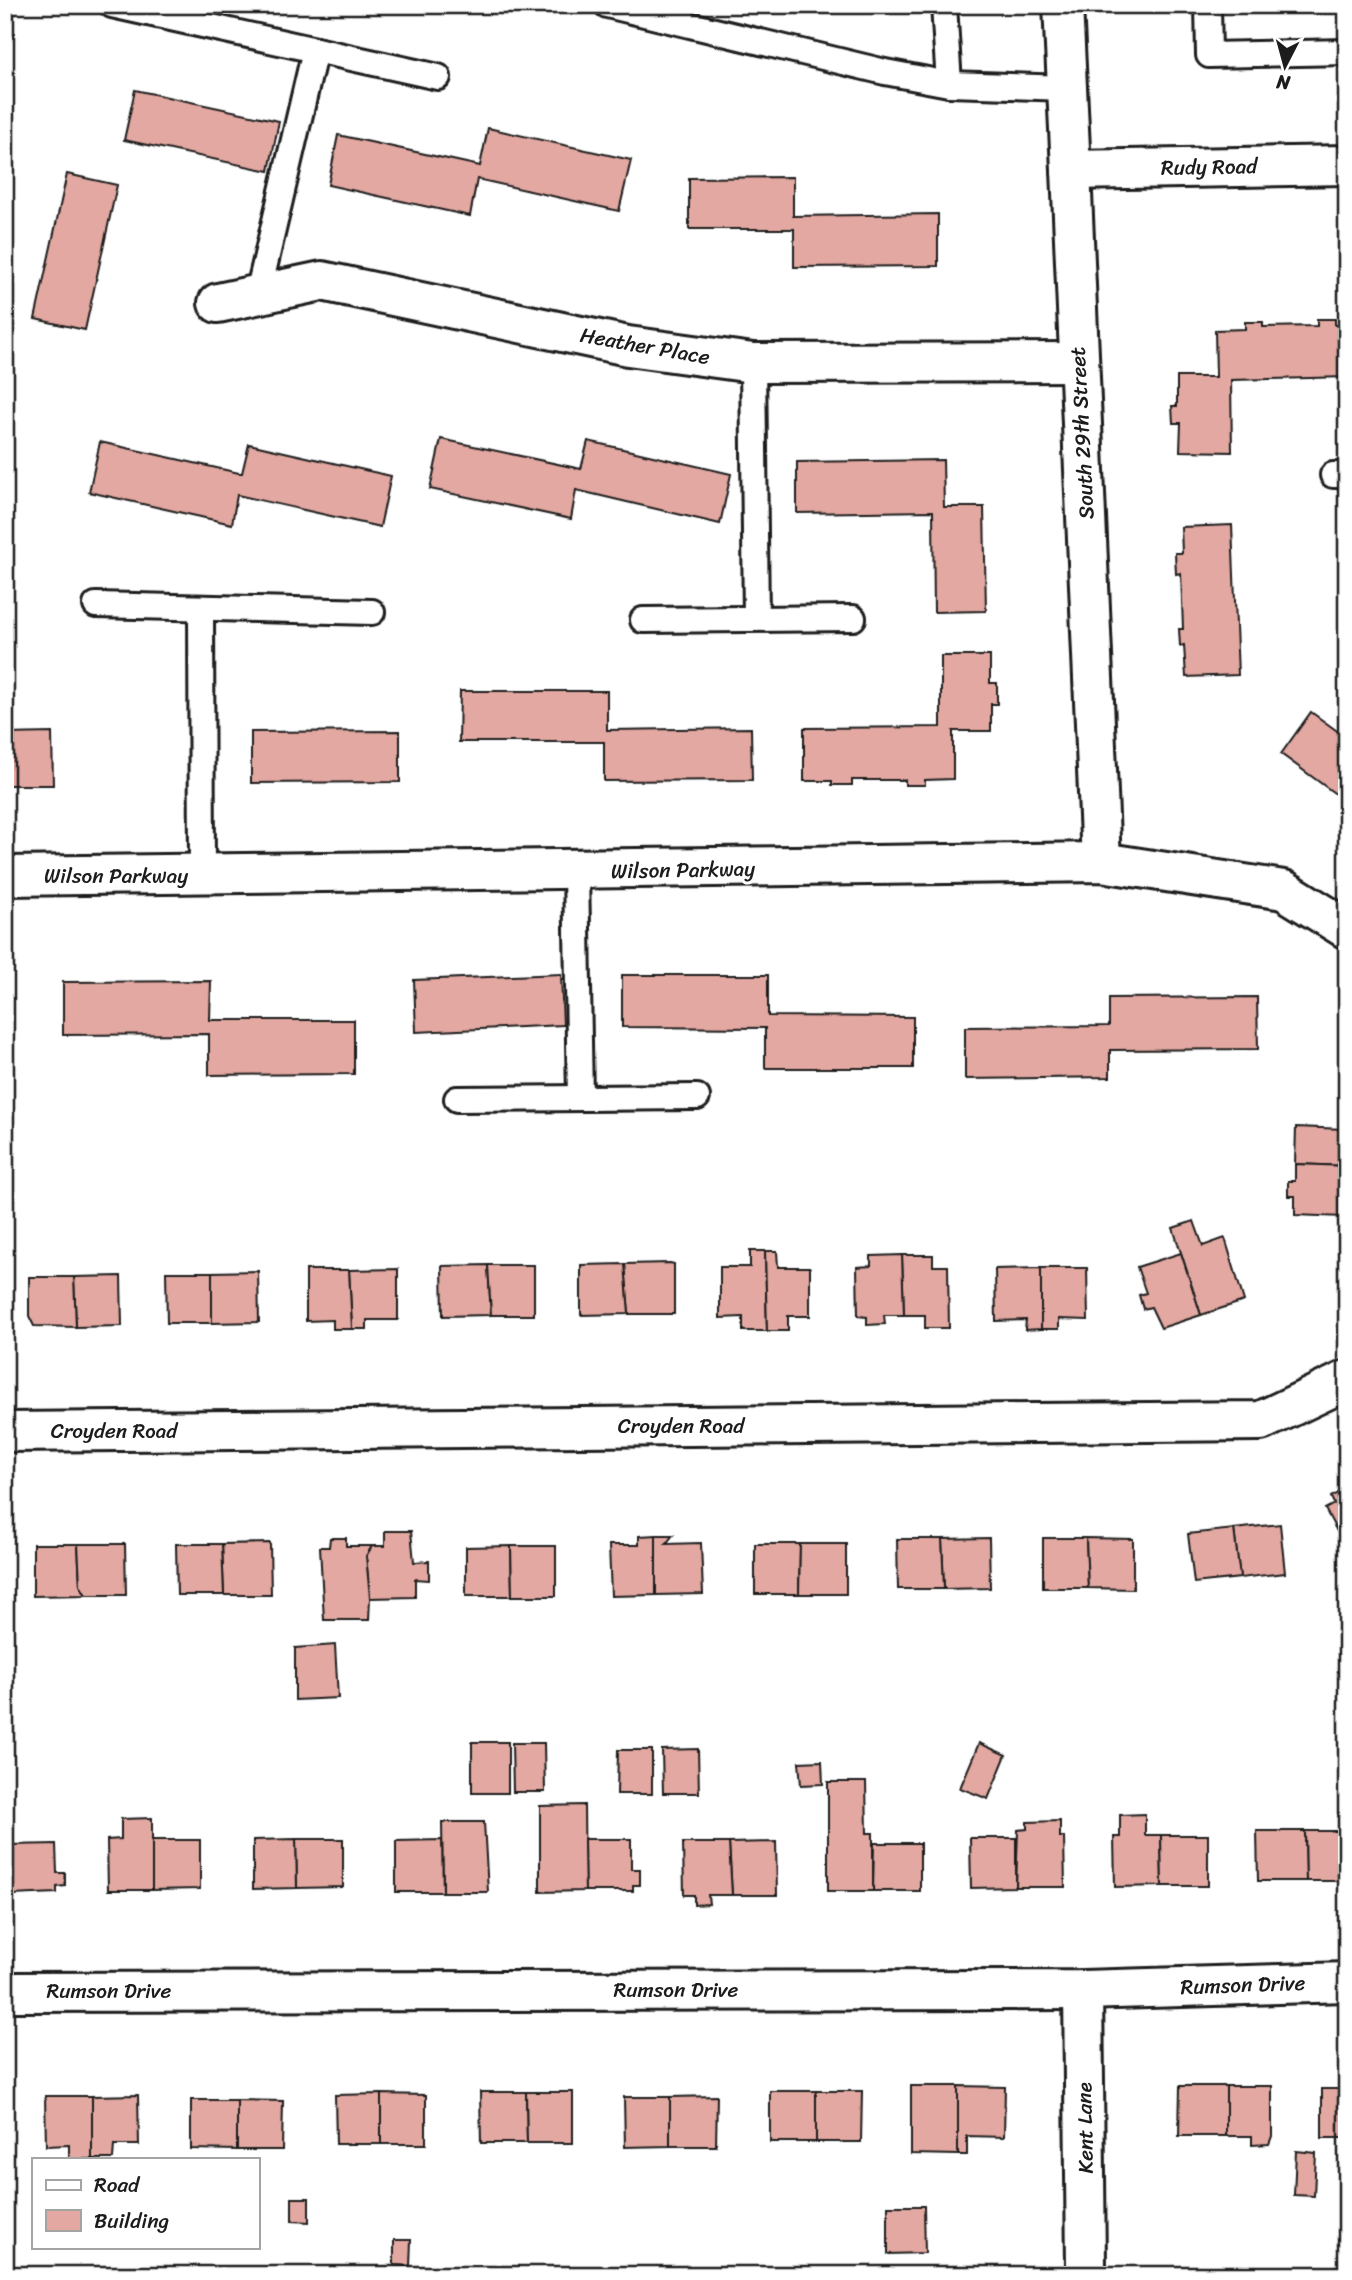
<svg xmlns="http://www.w3.org/2000/svg" width="1352" height="2280" font-family="Sriracha,sans-serif">
<style>
.building{fill:#e2a8a1;stroke:#1c1c1c;stroke-width:2}
.lines{fill:none;stroke-linecap:round;stroke-linejoin:round}
.service-casing{stroke:#1c1c1c;stroke-width:30}
.minor-casing{stroke:#1c1c1c;stroke-width:44}
.tertiary-casing{stroke:#1c1c1c;stroke-width:44}
.service{stroke:#fff;stroke-width:24}
.minor{stroke:#fff;stroke-width:38}
.tertiary{stroke:#fff;stroke-width:38}
.labels{text-anchor:middle;stroke-width:6;stroke-linejoin:round;paint-order:stroke}
.street-label{font-size:21px;fill:#1c1c1c;stroke:#fff}
</style>
<rect width="100%" height="100%" fill="#fff"/>
<filter id="ink" filterUnits="userSpaceOnUse"><feTurbulence type="fractalNoise" baseFrequency=".0143" numOctaves="2"/><feDisplacementMap in="SourceGraphic" scale="14" xChannelSelector="R" yChannelSelector="G"/><feConvolveMatrix kernelMatrix="1 2 1 2 8 2 1 2 1" color-interpolation-filters="sRGB"/></filter>
<g filter="url(#ink)">
<!-- building -->
<g class="building">
<polygon points="135,90 279,121 269,171 124,140"/>
<polygon points="488,128 631,160 619,211 477,179 470,216 328,185 338,135 480,166"/>
<polygon points="67,174 117,185 85,330 35,319"/>
<polygon points="793,177 793,216 938,214 938,266 794,267 794,229 689,229 689,178"/>
<polygon points="1317,319 1335,319 1335,325 1347,325 1347,377 1231,380 1232,452 1180,451 1181,423 1173,423 1172,406 1177,406 1177,377 1216,377 1215,330 1245,329 1245,322 1263,322 1263,327 1317,326"/>
<polygon points="441,439 581,469 588,441 731,474 720,524 576,490 571,519 430,489"/>
<polygon points="100,442 239,473 242,473 249,444 391,476 380,527 237,495 232,524 89,492"/>
<polygon points="943,460 944,507 984,507 986,611 934,612 933,511 797,513 797,462"/>
<polygon points="1232,525 1238,675 1186,677 1184,645 1180,646 1179,629 1183,629 1181,573 1176,574 1175,553 1182,553 1181,527"/>
<polygon points="941,656 990,656 990,683 997,683 997,704 991,704 991,731 953,731 953,779 925,780 925,785 905,785 905,780 852,780 852,785 832,785 832,781 804,781 804,728 941,727"/>
<polygon points="460,691 607,691 607,730 751,728 752,780 604,781 604,742 459,742"/>
<polygon points="1311,712 1347,738 1347,791 1341,798 1281,754"/>
<polygon points="400,731 400,782 251,783 251,732"/>
<polygon points="52,733 53,785 5,785 5,734"/>
<polygon points="561,974 563,1025 416,1032 414,980"/>
<polygon points="622,975 768,975 768,1016 913,1017 913,1068 765,1068 765,1028 622,1027"/>
<polygon points="211,981 210,1020 354,1020 354,1074 209,1075 209,1034 63,1035 63,982"/>
<polygon points="1257,997 1258,1049 1110,1050 1110,1077 965,1079 965,1027 1109,1026 1109,998"/>
<polygon points="1296,1127 1345,1129 1347,1166 1295,1164"/>
<polygon points="1295,1164 1347,1166 1344,1217 1295,1215 1295,1196 1288,1196 1288,1181 1295,1181"/>
<polygon points="1194,1221 1203,1246 1225,1238 1244,1301 1201,1315 1173,1228"/>
<polygon points="750,1251 765,1251 767,1331 743,1331 743,1317 720,1318 720,1267 750,1267"/>
<polygon points="765,1251 777,1251 778,1267 810,1267 810,1316 788,1316 788,1331 767,1331"/>
<polygon points="1181,1253 1201,1315 1161,1328 1151,1307 1143,1309 1139,1295 1146,1293 1137,1267"/>
<polygon points="902,1255 933,1255 933,1266 948,1266 949,1328 925,1328 925,1315 904,1315"/>
<polygon points="902,1255 904,1315 884,1315 885,1324 867,1325 867,1317 858,1316 857,1267 871,1266 871,1256"/>
<polygon points="670,1263 674,1264 674,1314 629,1314 625,1264"/>
<polygon points="625,1264 629,1314 581,1315 581,1265"/>
<polygon points="488,1265 491,1315 443,1316 442,1266"/>
<polygon points="488,1265 534,1265 534,1315 491,1315"/>
<polygon points="1041,1268 1041,1329 1025,1330 1026,1320 996,1321 995,1269"/>
<polygon points="1041,1268 1087,1268 1088,1320 1059,1319 1059,1329 1041,1329"/>
<polygon points="398,1269 398,1320 367,1320 367,1329 352,1329 349,1270"/>
<polygon points="306,1270 349,1270 352,1329 333,1329 333,1320 306,1321"/>
<polygon points="258,1271 259,1322 212,1323 212,1272"/>
<polygon points="166,1272 212,1272 212,1323 167,1323"/>
<polygon points="121,1276 122,1326 76,1327 74,1277"/>
<polygon points="29,1277 74,1277 76,1327 34,1326 29,1316"/>
<polygon points="1341,1491 1347,1499 1347,1550 1325,1509 1334,1504 1331,1497"/>
<polygon points="1280,1524 1285,1573 1240,1578 1234,1529"/>
<polygon points="1234,1529 1240,1578 1194,1583 1188,1534"/>
<polygon points="385,1531 411,1531 414,1562 429,1561 429,1580 415,1579 415,1597 370,1598 366,1556 372,1546 385,1546"/>
<polygon points="656,1535 656,1595 611,1596 609,1545 639,1545 639,1536"/>
<polygon points="656,1535 673,1535 666,1544 701,1543 703,1594 656,1595"/>
<polygon points="330,1538 346,1538 346,1546 372,1546 366,1556 370,1598 369,1620 324,1620 320,1547 329,1547"/>
<polygon points="989,1538 990,1588 944,1589 942,1539"/>
<polygon points="1043,1538 1086,1538 1088,1588 1043,1588"/>
<polygon points="1086,1538 1133,1539 1133,1589 1088,1588"/>
<polygon points="897,1539 942,1539 944,1589 898,1589"/>
<polygon points="270,1543 271,1595 224,1595 222,1544"/>
<polygon points="33,1544 78,1544 80,1585 86,1595 33,1596"/>
<polygon points="78,1544 125,1544 126,1595 86,1595 80,1585"/>
<polygon points="176,1544 222,1544 224,1595 177,1595"/>
<polygon points="755,1544 800,1544 799,1594 755,1594"/>
<polygon points="800,1544 846,1544 846,1594 799,1594"/>
<polygon points="511,1546 512,1596 466,1596 466,1547"/>
<polygon points="511,1546 556,1546 556,1596 512,1596"/>
<polygon points="335,1645 338,1698 295,1700 295,1648"/>
<rect x="472" y="1742" width="36" height="51"/>
<polygon points="512,1743 544,1743 545,1792 513,1792"/>
<polygon points="979,1743 1006,1755 988,1799 960,1788"/>
<polygon points="698,1749 699,1793 663,1793 662,1750"/>
<polygon points="618,1750 652,1750 652,1794 617,1794"/>
<polygon points="822,1761 823,1784 801,1785 799,1762"/>
<polygon points="828,1782 866,1782 867,1833 873,1833 873,1891 828,1891"/>
<polygon points="584,1805 585,1891 540,1892 540,1806"/>
<polygon points="1145,1814 1145,1835 1161,1835 1162,1886 1115,1887 1114,1837 1120,1837 1120,1815"/>
<polygon points="152,1818 152,1890 108,1890 107,1840 121,1839 121,1819"/>
<polygon points="1060,1821 1060,1837 1064,1837 1065,1887 1016,1887 1018,1830 1027,1829 1027,1822"/>
<polygon points="442,1822 484,1822 488,1892 443,1892"/>
<polygon points="1257,1831 1305,1831 1306,1881 1258,1881"/>
<polygon points="1305,1831 1347,1831 1347,1881 1306,1881"/>
<polygon points="1161,1835 1208,1835 1208,1886 1162,1886"/>
<polygon points="970,1838 1016,1838 1016,1887 971,1888"/>
<polygon points="296,1839 343,1839 343,1887 297,1888"/>
<polygon points="296,1839 297,1888 253,1889 253,1840"/>
<polygon points="584,1839 631,1839 631,1869 640,1869 640,1885 633,1885 633,1891 585,1891"/>
<polygon points="152,1840 200,1840 200,1889 152,1890"/>
<polygon points="442,1840 443,1892 396,1892 396,1841"/>
<polygon points="776,1842 777,1895 732,1895 729,1843"/>
<polygon points="683,1843 729,1843 732,1895 708,1895 709,1904 694,1905 694,1895 684,1895"/>
<polygon points="874,1843 920,1843 920,1891 873,1891"/>
<polygon points="56,1844 57,1873 65,1873 65,1886 57,1887 57,1893 12,1895 9,1845"/>
<polygon points="5,1845 9,1845 12,1895 5,1895"/>
<polygon points="911,2086 958,2086 958,2155 911,2154"/>
<polygon points="958,2086 1005,2087 1004,2137 967,2136 967,2155 958,2155"/>
<polygon points="1180,2086 1226,2086 1226,2136 1179,2136"/>
<polygon points="1226,2086 1272,2086 1272,2136 1269,2144 1252,2145 1252,2136 1226,2136"/>
<rect x="1322" y="2089" width="25" height="49"/>
<rect x="770" y="2091" width="46" height="51"/>
<polygon points="816,2091 862,2091 861,2142 816,2142"/>
<polygon points="480,2092 526,2092 527,2143 481,2143"/>
<polygon points="526,2092 573,2092 573,2143 527,2143"/>
<polygon points="381,2094 426,2095 426,2144 381,2144"/>
<polygon points="381,2094 381,2144 336,2144 335,2095"/>
<polygon points="138,2095 139,2145 114,2145 113,2159 92,2159 92,2096"/>
<polygon points="45,2096 92,2096 92,2159 69,2159 69,2145 46,2146"/>
<polygon points="717,2096 716,2146 670,2146 670,2097"/>
<polygon points="624,2097 670,2097 670,2146 625,2147"/>
<polygon points="191,2100 237,2100 237,2150 191,2149"/>
<polygon points="237,2100 283,2101 282,2150 237,2150"/>
<polygon points="1296,2151 1316,2153 1314,2196 1294,2195"/>
<polygon points="292,2198 309,2198 309,2222 292,2221"/>
<polygon points="888,2206 924,2206 925,2253 888,2254"/>
<polygon points="394,2240 411,2240 410,2266 394,2265"/>
</g>
<g class="lines">
<!-- service casing -->
<g class="service-casing">
<g id="service">
<polyline points="112,5 438,77"/>
<polyline points="607,5 885,72 949,84 1067,88"/>
<polyline points="944,5 949,84"/>
<polyline points="1208,5 1209,55 1347,52"/>
<polyline points="258,294 315,50"/>
<polyline points="753,363 756,618"/>
<polyline points="1333,475 1347,475"/>
<polyline points="96,605 372,612"/>
<polyline points="201,608 202,875"/>
<polyline points="643,620 853,618"/>
<polyline points="576,871 580,1098"/>
<polyline points="457,1099 697,1097"/>
</g>
</g>
<!-- minor casing -->
<g class="minor-casing">
<g id="minor">
<polyline points="1071,170 1101,862"/>
<polyline points="218,303 322,281 628,346 753,363 1079,362"/>
<polyline points="5,876 1101,862 1284,890 1347,929"/>
<polyline points="5,1432 1261,1421 1347,1380"/>
<polyline points="1083,1990 1086,2266"/>
<polyline points="5,1992 1083,1990 1347,1982"/>
</g>
</g>
<!-- tertiary casing -->
<g class="tertiary-casing">
<polyline id="tertiary" points="1063,5 1071,170 1347,165"/>
</g>
<!-- service -->
<use href="#service" class="service"/>
<!-- minor -->
<use href="#minor" class="minor"/>
<!-- tertiary -->
<use href="#tertiary" class="tertiary"/>
</g>
</g>
<g class="labels">
<!-- street labels -->
<g class="street-label">
<text transform="translate(1209 167) rotate(-1)" y="7">Rudy Road</text>
<text transform="translate(645 346) rotate(10)" y="7">Heather Place</text>
<text transform="translate(1082 433) rotate(-93)" y="7">South 29th Street</text>
<text transform="translate(683 870) rotate(-1)" y="7">Wilson Parkway</text>
<text x="116" y="883">Wilson Parkway</text>
<text x="681" y="1433">Croyden Road</text>
<text x="114" y="1438">Croyden Road</text>
<text transform="translate(1243 1985) rotate(-2)" y="7">Rumson Drive</text>
<text x="676" y="1997">Rumson Drive</text>
<text x="109" y="1998">Rumson Drive</text>
<text transform="translate(1085 2128) rotate(-91)" y="7">Kent Lane</text>
</g>
</g>
<!-- margin -->
<rect width="1352" height="2280" fill="none" stroke="#fff" stroke-width="28"/>
<rect x="14" y="14" width="1324" height="2252" fill="none" stroke="#1c1c1c" stroke-width="2.5" filter="url(#ink)"/>
<!-- legend -->
<rect x="32" y="2158" width="228" height="91" fill="#ffffff" stroke="#a4a4a4" stroke-width="2"/>
<rect x="46" y="2180" width="35" height="10" fill="#ffffff" stroke="#a4a4a4" stroke-width="2"/>
<text x="94" y="2192" font-size="21" fill="#1c1c1c">Road</text>
<rect x="46" y="2210" width="35" height="21" fill="#e2a8a1" stroke="#a4a4a4" stroke-width="2"/>
<text x="94" y="2228" font-size="21" fill="#1c1c1c">Building</text>
<!-- north arrow -->
<g transform="translate(1285 66) rotate(186)" stroke="#ffffff" stroke-width="5" paint-order="stroke">
<path d="M0-5L12 26L0 18L-12 26Z" fill="#1c1c1c"/>
<text y="-10" font-size="19" font-weight="bold" text-anchor="middle" fill="#1c1c1c">N</text>
</g>
</svg>
